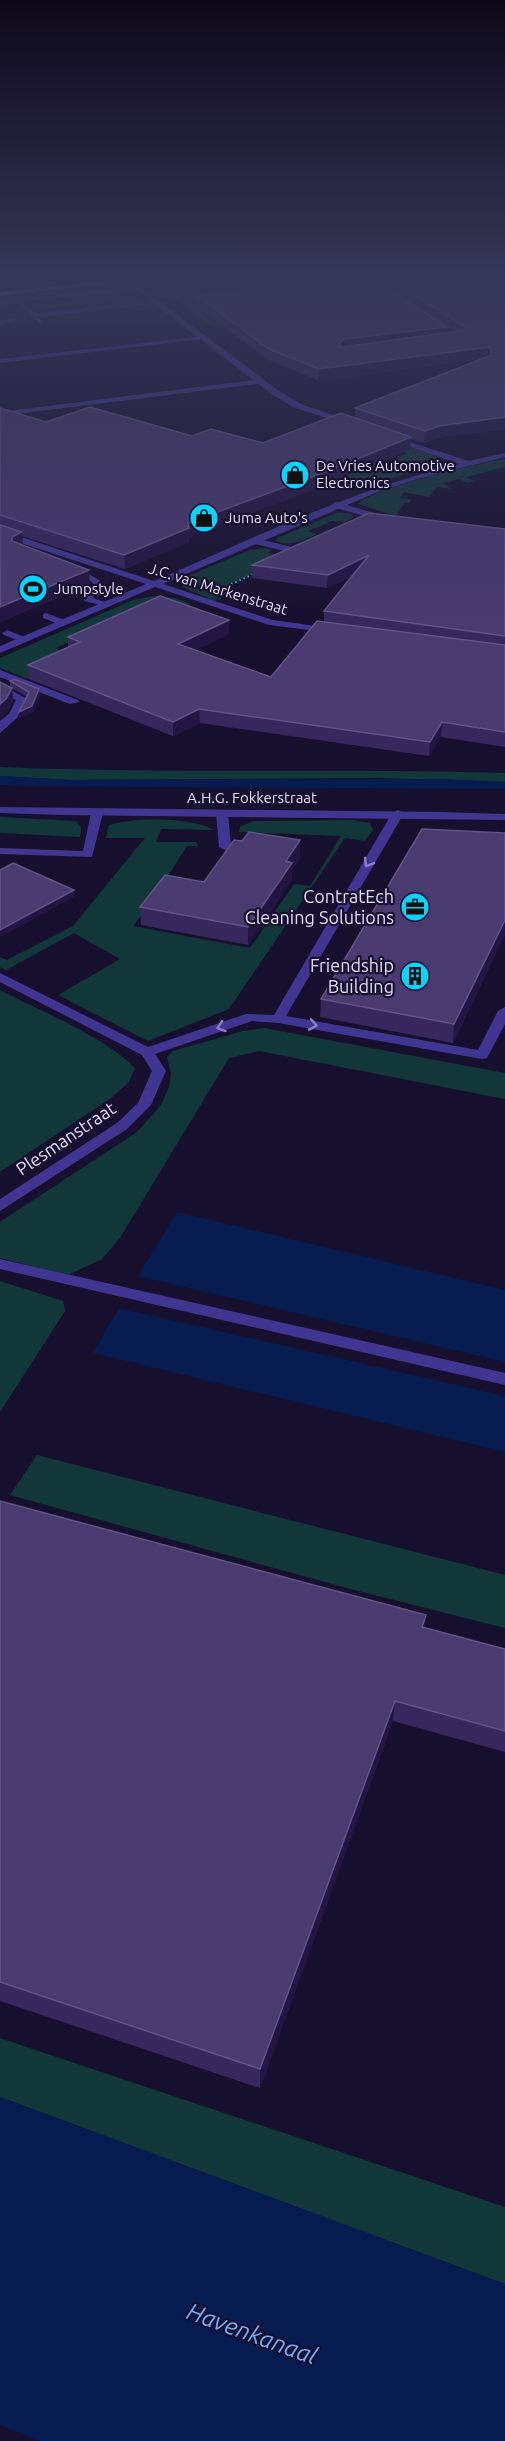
<svg xmlns="http://www.w3.org/2000/svg" width="505" height="2441" font-family="Ubuntu,sans-serif">
<style>
.green{fill:#123739}
.water{fill:#061c50}
.lines{fill:none;stroke-linecap:round;stroke-linejoin:round}
.path{stroke:#25c8ca;stroke-width:2;stroke-dasharray:1.5 3;stroke-linecap:butt}
.service{fill:#403691;fill-rule:evenodd}
.minor{fill:#403691;fill-rule:evenodd}
.tertiary{fill:#403691;fill-rule:evenodd}
.primary{fill:#d063ff;fill-rule:evenodd}
.wall{fill:#36275d;fill-rule:evenodd}
.shaded-wall{fill:#221543}
.building{fill:#493a6f;stroke:#615485;stroke-width:1.5}
.oneway{stroke:#8981c2}
.labels{text-anchor:middle;stroke-width:4.5;stroke-linejoin:round;paint-order:stroke}
.far-poi-label{font-size:15px;fill:#e3dcff;stroke:#170f2e;text-anchor:start}
.far-street-label{font-size:15px;fill:#e3dcff;stroke:#170f2e}
.poi-label{font-size:18px;fill:#e3dcff;stroke:#170f2e;text-anchor:end}
.street-label{font-size:18px;fill:#e3dcff;stroke:#170f2e}
.near-water-label{font-size:24px;font-style:italic;fill:#6aafff;stroke:#170f2e}
</style>
<rect width="100%" height="100%" fill="#170f2e"/>
<!-- green -->
<g class="green">
<polygon points="152,281 187,281 0,301 0,297"/>
<polygon points="238,284 257,285 218,306 197,308 220,326 209,325 172,296 160,297 156,293 159,290 179,286 184,290"/>
<path d="M119,293L137,295L145,301C138,305 127,305 120,301L36,310L29,304Z"/>
<polygon points="394,442 436,456 441,462 420,469 390,461 408,453 383,445"/>
<path d="M505,459V467L466,477L474,481L468,483L459,479L442,483L452,489L437,487L429,497L404,492L400,498L412,499L409,503H405L395,516L359,504C372,488 480,463 505,459Z"/>
<path d="M381,463L412,472L363,487H360L364,484L339,476C354,471 367,469 381,463Z"/>
<path d="M339,512L351,514L354,517L344,522L332,521L308,531L317,534C303,540 291,547 276,541L277,538Z"/>
<polygon points="265,548 273,550 267,553 275,555 279,561 217,590 222,598 215,601 182,587 182,581 190,575 250,550"/>
<polygon points="154,596 175,598 191,604 177,610 151,605 56,648 73,659 28,679 0,668 0,658 133,600"/>
<path d="M0,767C168,774 337,768 505,773V782L379,778L71,780L0,776Z"/>
<path d="M0,817L74,821C82,825 82,829 80,837L0,833Z"/>
<path d="M353,820L370,823L373,830L365,841L345,838L229,1009L148,1041L58,995L120,959L74,933L6,970L0,967V957L7,960L73,926L145,838H106L109,825C134,817 192,817 214,830L161,829L156,842H196L198,846H187L158,891V894L133,926L250,948L294,884L310,886L341,836L239,832L240,827L253,821Z"/>
<path d="M0,990C40,1011 105,1037 135,1068L129,1082L111,1098L0,1172Z"/>
<polygon points="264,1028 505,1073 505,1099 259,1051 229,1058 120,1238 102,1259 68,1275 0,1258 0,1222 137,1132 161,1105 169,1087 171,1073 167,1057 173,1051 243,1031"/>
<polygon points="0,1281 63,1301 65,1311 0,1412"/>
<polygon points="37,1455 505,1575 505,1628 343,1587 10,1495"/>
<polygon points="0,2038 505,2207 505,2284 0,2097"/>
</g>
<!-- water -->
<g class="water">
<polygon points="0,776 71,780 444,779 505,782 505,789 31,786 0,785"/>
<polygon points="177,1212 505,1290 505,1362 138,1276"/>
<polygon points="119,1308 505,1396 505,1452 93,1353"/>
<polygon points="0,2097 505,2284 505,2441 40,2441 0,2425"/>
</g>
<g class="lines">
<!-- path -->
<polyline class="path" points="227,586 256,573"/>
<!-- service -->
<g class="service">
<polygon points="19,299 35,313 159,301 162,303 38,317 43,322 40,324 17,302"/>
<polygon points="0,320 14,319 17,321 0,324"/>
<polygon points="205,336 203,339 0,363 0,359"/>
<polygon points="261,379 264,383 0,416 0,412"/>
<polygon points="336,502 388,517 389,519 385,522 333,507 332,505"/>
<polygon points="254,538 292,547 305,542 309,545 293,553 251,543 251,539"/>
<path d="M70,568C83,572 95,575 105,585L93,598L108,603V607L84,601V597L95,585L89,580L67,573L65,571Z"/>
<polygon points="46,613 67,621 69,623 64,626 43,618 43,614"/>
<polygon points="7,630 27,638 29,640 24,643 4,635 2,633"/>
<polygon points="0,670 78,700 79,702 70,704 0,677"/>
<polygon points="0,684 27,699 17,718 0,733 0,721 9,714 16,700 0,694"/>
<polygon points="97,810 103,813 92,857 0,854 0,848 83,851 91,813"/>
<polygon points="222,810 228,813 231,847 225,850 219,847 216,813"/>
<polygon points="398,810 404,813 286,1016 478,1050 498,1011 505,1007 505,1024 487,1058 482,1059 278,1023 252,1021 152,1055 142,1055 140,1052 142,1049 246,1014 274,1015 392,813"/>
<polygon points="0,1259 505,1373 505,1385 0,1269"/>
</g>
<!-- minor -->
<g class="minor">
<polygon points="26,281 47,281 0,287 0,283"/>
<polygon points="188,281 206,281 143,289 279,391 301,404 350,421 350,425 295,408 273,395 136,290 0,305 0,301"/>
<path d="M390,436L469,461L505,453V457L417,479L375,493L163,584L273,620L330,628L335,631L333,633L269,625L155,587L0,653V646L146,584L0,536V530L154,581C254,538 353,489 460,464L390,440Z"/>
<polygon points="0,973 152,1049 166,1071 151,1105 127,1129 0,1211 0,1199 117,1123 138,1103 152,1071 142,1055 0,982"/>
</g>
<!-- tertiary -->
<polygon class="tertiary" points="0,807 442,812 505,814 505,820 63,815 0,813"/>
<!-- primary -->
<polygon class="primary" points="109,281 128,281 0,296 0,292"/>
</g>
<!-- wall -->
<g class="wall">
<path d="M228,281H291L296,284L383,286V281H505V429L438,438L424,443L411,439L410,449L319,487L189,537V542L125,569L22,536L23,545L90,584L0,622V408L46,422L263,443L355,418V408L480,359L319,381L269,360L197,307V296L242,291ZM448,327L455,332L448,333Z"/>
<polygon points="505,529 505,747 441,737 429,756 200,723 173,736 29,679 28,665 68,647 68,637 229,620 229,634 195,650 271,677 324,622 324,611 353,576 327,588 252,578 252,565"/>
<polygon points="10,681 39,689 40,695 33,712 19,718 19,712 27,697 12,688 13,701 7,713 10,687"/>
<polygon points="505,833 505,934 453,1043 320,1017 321,999"/>
<polygon points="300,840 300,858 292,870 292,880 248,945 141,925 140,907 204,882 242,841"/>
<polygon points="0,1501 426,1615 425,1628 505,1649 505,1752 393,1721 260,2088 0,2001"/>
</g>
<!-- shaded-wall -->
<g class="shaded-wall">
<polygon points="448,327 447,338 344,350 339,344 344,339"/>
<polygon points="490,347 489,358 319,381 319,369"/>
<polygon points="505,417 505,429 438,438 424,443 425,431 439,426"/>
<polygon points="411,437 410,449 319,487 189,537 189,542 125,569 124,555 188,523"/>
<polygon points="22,532 23,546 13,551 12,537"/>
<polygon points="369,555 369,569 327,588 328,575"/>
<polygon points="89,570 90,584 0,622 0,607"/>
<polygon points="229,620 229,634 179,658 178,644"/>
<polygon points="12,688 13,701 7,713 0,718 0,704"/>
<polygon points="39,689 40,695 33,712 19,718 19,712"/>
<polygon points="199,709 200,723 173,736 173,722"/>
<polygon points="442,722 441,737 429,756 430,742"/>
<polygon points="300,840 300,858 292,870 292,880 248,945 248,927 286,861"/>
<polygon points="74,890 74,897 0,937 0,930"/>
<polygon points="505,920 505,934 453,1043 454,1024"/>
<polygon points="426,1615 424,1636 422,1627"/>
<polygon points="395,1701 393,1721 260,2088 260,2069"/>
</g>
<!-- building -->
<g class="building">
<polygon points="243,281 291,281 296,284 332,281 375,281 448,327 344,339 339,344 342,347 466,330 466,327 391,281 505,281 505,417 439,426 425,431 355,408 492,355 490,347 319,369 269,349 197,296 255,289"/>
<polygon points="90,407 192,436 211,429 263,443 341,413 411,437 320,474 188,523 189,528 124,555 0,515 0,408 46,422"/>
<polygon points="369,513 505,529 505,636 324,611 369,555 328,575 252,565"/>
<polygon points="0,525 22,532 12,537 12,541 89,570 0,607"/>
<polygon points="160,596 229,620 178,644 271,677 317,621 505,645 505,732 442,722 430,742 199,709 173,722 28,665 80,642 68,637"/>
<polygon points="14,679 39,689 32,706 19,712 29,692 10,681"/>
<polygon points="0,682 12,688 6,699 0,704"/>
<polygon points="422,829 505,833 505,920 454,1024 321,999"/>
<polygon points="249,832 300,840 286,861 292,863 248,927 140,907 165,875 204,882 234,840 242,841"/>
<polygon points="13,863 74,890 0,930 0,870"/>
<polygon points="0,1501 426,1615 422,1627 505,1649 505,1731 395,1701 260,2069 0,1982"/>
</g>
<!-- one-way arrows -->
<defs><path id="oneway-chevron" d="M-2-3.5L2.5 0L-2 3.5" fill="none" stroke-width="1.6" stroke-linecap="round" stroke-linejoin="round" transform="scale(1.5)"/></defs>
<g class="oneway">
<use href="#oneway-chevron" transform="translate(368 863) rotate(120)"/>
<use href="#oneway-chevron" transform="translate(313 1025) rotate(10)"/>
<use href="#oneway-chevron" transform="translate(221 1027) rotate(162)"/>
</g>
<!-- sky -->
<linearGradient id="sky" x2="0" y2="1"><stop stop-color="#0d0819"/><stop offset="0.45" stop-color="#363757"/><stop offset="1" stop-color="#363757" stop-opacity="0"/></linearGradient>
<rect width="505" height="622" fill="url(#sky)"/>
<!-- icons -->
<defs>
<g id="shop-disc" transform="scale(1.5)"><circle r="9.5" fill="#08d4ff" stroke="#170f2e"/><path d="M-5-2.5h2.3a2.7 3.5 0 0 1 5.4 0H5L5.5 6h-11ZM-1.5-2.5h3a1.5 2.3 0 0 0-3 0Z" fill="#111"/></g>
<g id="stadium-disc" transform="scale(1.5)"><circle r="9.5" fill="#08d4ff" stroke="#170f2e"/><path d="M0-5a6.5 5 0 1 0 0 10a6.5 5 0 1 0 0-10ZM-3.5-1.8h7v3.6h-7Z" fill="#111"/></g>
<g id="office-disc" transform="scale(1.5)"><circle r="9.5" fill="#08d4ff" stroke="#170f2e"/><path d="M-6-3h4V-5.5h4V-3h4V5H-6ZM-1-4.5V-3h2v-1.5ZM-6 0V1H6V0Z" fill="#111"/></g>
<g id="building-disc" transform="scale(1.5)"><circle r="9.5" fill="#08d4ff" stroke="#170f2e"/><path d="M-4-6H4V6H1V3H-1V6H-4ZM-2.5-4.3h1.7v1.8h-1.7ZM.8-4.3h1.7v1.8H.8ZM-2.5-1h1.7V.8h-1.7ZM.8-1h1.7V.8H.8Z" fill="#111"/></g>
</defs>
<g fill-rule="evenodd">
<use href="#shop-disc" x="295" y="475"/>
<use href="#shop-disc" x="204" y="518"/>
<use href="#stadium-disc" x="33" y="589"/>
<use href="#office-disc" x="415" y="907"/>
<use href="#building-disc" x="415" y="976"/>
</g>
<g class="labels">
<!-- far-poi labels -->
<g class="far-poi-label">
<text x="316" y="471">De Vries Automotive<tspan x="316" dy="17">Electronics</tspan></text>
<text x="225" y="523">Juma Auto's</text>
<text x="54" y="594">Jumpstyle</text>
</g>
<!-- far-street labels -->
<g class="far-street-label">
<text transform="translate(218 589) rotate(17)" y="5">J.C. van Markenstraat</text>
<text x="252" y="803">A.H.G. Fokkerstraat</text>
</g>
<!-- poi labels -->
<g class="poi-label">
<text x="394" y="903">ContratEch<tspan x="394" dy="21">Cleaning Solutions</tspan></text>
<text x="394" y="972">Friendship<tspan x="394" dy="21">Building</tspan></text>
</g>
<!-- street labels -->
<g class="street-label">
<text transform="translate(66 1139) rotate(-34)" y="6">Plesmanstraat</text>
</g>
<!-- near-water labels -->
<g class="near-water-label">
<text transform="translate(252 2334) rotate(20)" y="8">Havenkanaal</text>
</g>
</g>
</svg>
